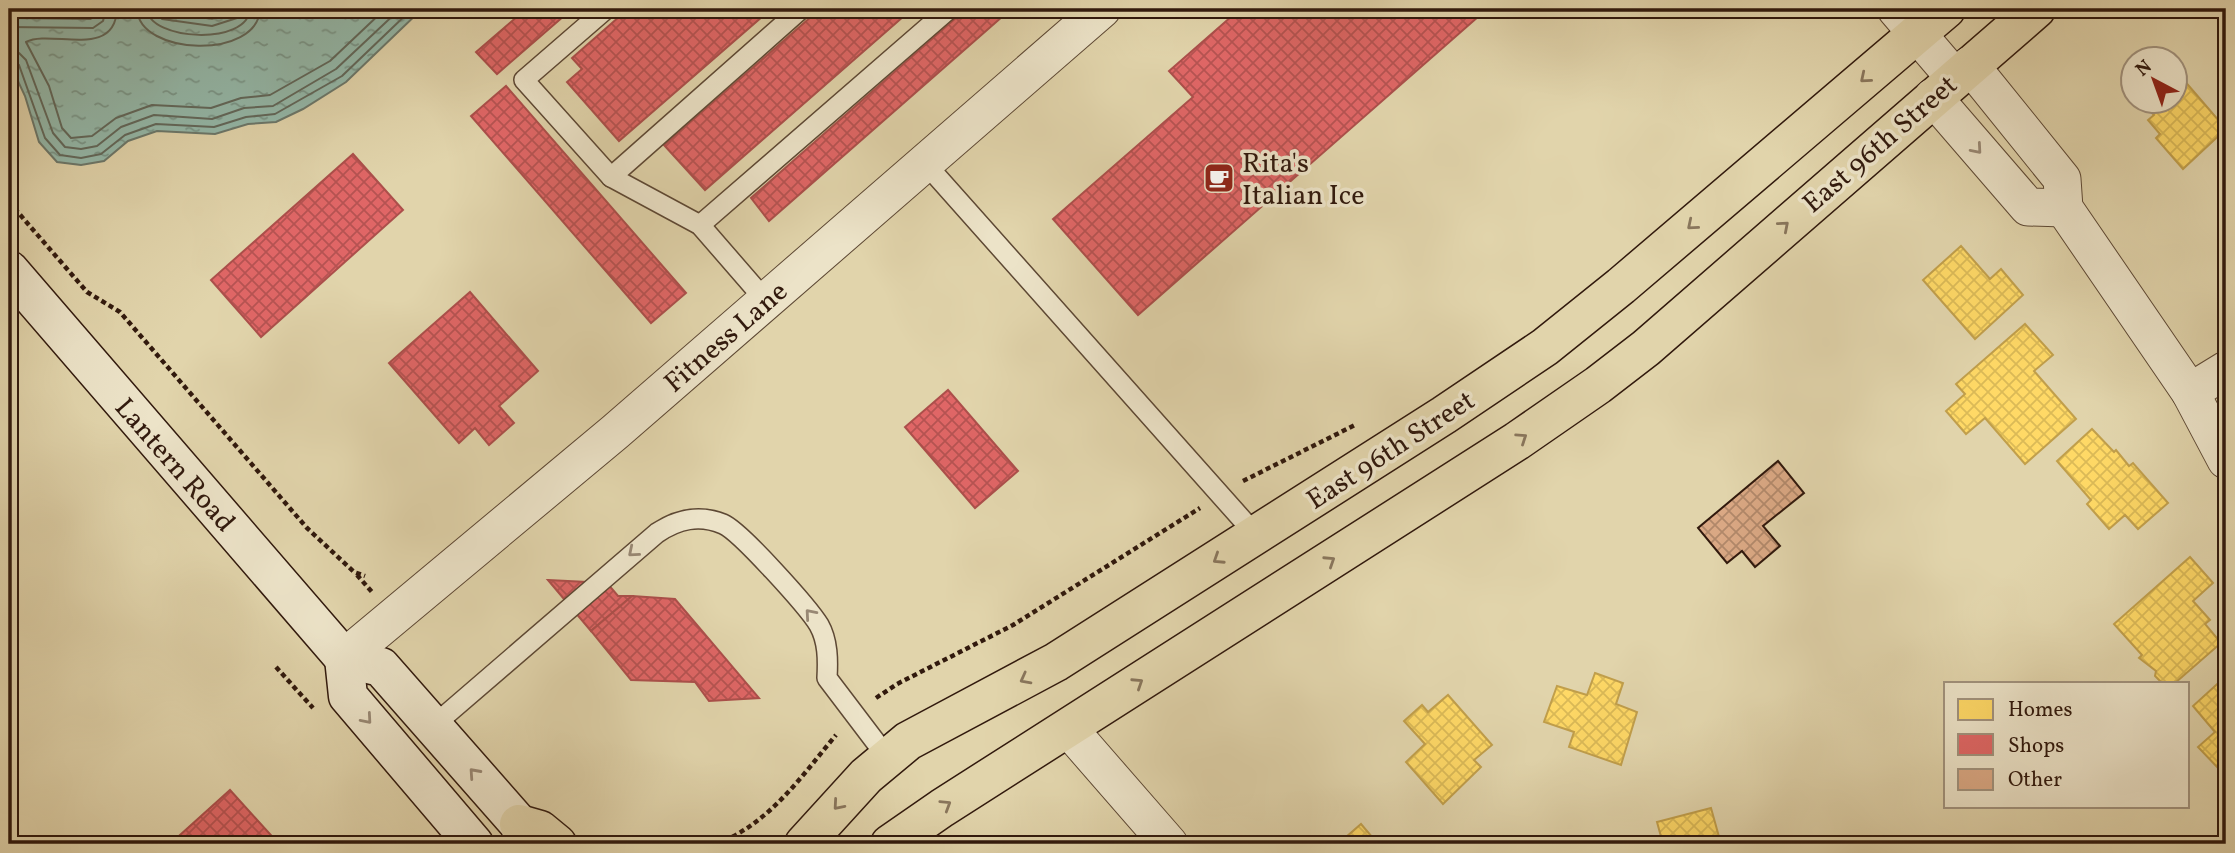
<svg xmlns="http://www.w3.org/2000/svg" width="2235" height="853" font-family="Vollkorn,serif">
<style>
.water{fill:url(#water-ripples);stroke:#6c786b;stroke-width:2}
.homes{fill:url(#homes-cross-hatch);stroke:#c19f4b;stroke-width:2}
.shops{fill:url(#shops-cross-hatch);stroke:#ac4f4b;stroke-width:2}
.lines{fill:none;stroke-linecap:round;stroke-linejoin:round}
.shore{stroke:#62685b;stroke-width:2}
.building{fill:url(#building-cross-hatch);stroke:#31190d;stroke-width:2}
.lane-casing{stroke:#5d4834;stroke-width:22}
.street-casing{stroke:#5d4834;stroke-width:39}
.secondary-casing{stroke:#31190d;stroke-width:41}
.primary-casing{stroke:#31190d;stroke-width:41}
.path{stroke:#31190d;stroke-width:4.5;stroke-dasharray:5 3.5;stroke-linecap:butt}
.lane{stroke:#ece3c8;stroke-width:19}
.street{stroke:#ece3c8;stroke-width:37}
.secondary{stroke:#ece3c8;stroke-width:38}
.primary{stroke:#e1d4ab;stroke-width:38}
.oneway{stroke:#89765c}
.oneway2{stroke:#988874}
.labels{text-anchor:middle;stroke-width:7;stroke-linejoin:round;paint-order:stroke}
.street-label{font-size:28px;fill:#31190d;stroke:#ece3c8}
.poi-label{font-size:28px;fill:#31190d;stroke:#ece3c8;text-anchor:start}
</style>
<defs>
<pattern id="water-ripples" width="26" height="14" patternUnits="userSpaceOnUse" patternTransform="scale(1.75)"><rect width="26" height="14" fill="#94b8a9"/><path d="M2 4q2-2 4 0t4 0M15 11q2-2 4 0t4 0" fill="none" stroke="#799588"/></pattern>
<pattern id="homes-cross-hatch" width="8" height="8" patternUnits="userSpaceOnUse" patternTransform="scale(1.75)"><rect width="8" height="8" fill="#ffd966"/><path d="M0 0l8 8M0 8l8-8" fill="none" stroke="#dbba57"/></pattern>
<pattern id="shops-cross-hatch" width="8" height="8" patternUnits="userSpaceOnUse" patternTransform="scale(1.75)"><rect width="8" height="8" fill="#e06666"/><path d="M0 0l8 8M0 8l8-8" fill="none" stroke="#b65352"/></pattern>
<pattern id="building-cross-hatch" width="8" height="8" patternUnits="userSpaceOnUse" patternTransform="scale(1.75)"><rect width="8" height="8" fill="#daa884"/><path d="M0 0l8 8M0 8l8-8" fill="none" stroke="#b1886a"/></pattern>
</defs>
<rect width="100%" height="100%" fill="#e1d4ab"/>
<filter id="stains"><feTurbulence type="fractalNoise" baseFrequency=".00286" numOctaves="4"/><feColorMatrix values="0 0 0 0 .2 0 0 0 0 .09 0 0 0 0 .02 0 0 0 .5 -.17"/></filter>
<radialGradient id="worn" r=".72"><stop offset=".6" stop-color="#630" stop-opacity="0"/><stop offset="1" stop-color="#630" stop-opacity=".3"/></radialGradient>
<!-- water -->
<polygon class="water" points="124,9 150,9 212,19 242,9 422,9 346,82 303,109 276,122 248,124 215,134 157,131 128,141 104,161 81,165 57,162 39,142 25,96 9,62 9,12 63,14"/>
<!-- homes -->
<g class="homes">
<polygon points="2176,71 2226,129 2183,169 2156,138 2160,134 2148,120 2154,115 2142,102 2176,102"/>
<polygon points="1961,246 1990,279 2001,269 2023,295 1975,339 1923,280"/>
<polygon points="2025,324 2053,355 2034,371 2076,419 2025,464 1985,418 1966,434 1946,411 1965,394 1956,384"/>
<polygon points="2092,429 2114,452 2116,450 2129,466 2133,463 2168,503 2138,529 2125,515 2109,529 2087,504 2091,500 2057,461"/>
<polygon points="2190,557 2213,583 2193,601 2210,620 2205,624 2221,643 2175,683 2162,683 2155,676 2156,671 2139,658 2142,655 2114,624"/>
<polygon points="1595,673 1623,683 1616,704 1637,712 1621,765 1569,747 1574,732 1544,722 1557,686 1587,695"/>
<polygon points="2226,676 2226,762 2219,769 2198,747 2215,732 2193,706"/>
<polygon points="1448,695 1492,745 1474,760 1481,767 1443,804 1406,762 1425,744 1404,721 1422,705 1428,712"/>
<polygon points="1711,808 1721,844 1663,844 1657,822"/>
<polygon points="1361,824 1378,844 1338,844"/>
</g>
<!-- shops -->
<g class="shops">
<polygon points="526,9 572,9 497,74 476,52"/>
<polygon points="628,9 771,9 619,141 567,82 582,69 572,58"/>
<polygon points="820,9 912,9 705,190 664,145"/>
<polygon points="966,9 1011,9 769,221 751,198"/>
<polygon points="1240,9 1487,9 1138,315 1053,219 1193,97 1169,71"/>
<polygon points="506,86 686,293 651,323 471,116"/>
<polygon points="353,154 403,210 261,337 211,280"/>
<polygon points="470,292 538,371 499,406 514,423 489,445 475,428 459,443 389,363"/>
<polygon points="948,390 1018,471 975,508 905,427"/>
<polygon points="548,580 607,583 618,596 632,596 591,631"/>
<polygon points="632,596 675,599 759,698 709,701 695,682 631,680 591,631"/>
<polygon points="230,790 279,844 170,844"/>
</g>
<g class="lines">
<!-- shore -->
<g class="shore">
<path d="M117,9C115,60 51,29 26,42L49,86L62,128L71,138L92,136L116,118L152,105L211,108L241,98L270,95L330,61L385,9"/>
<path d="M137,9C139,56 258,60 260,9"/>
<path d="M147,9C149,41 248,46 250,9"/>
<polyline points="156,9 162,19 212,26 237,18 241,9"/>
<polyline points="9,18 90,19 96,16 97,9"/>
<polyline points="9,27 93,28 103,21 106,9"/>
<polyline points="9,51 19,53 26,60 53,133 65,147 81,149 97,146 121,127 154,115 212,119 244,108 273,106 336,69 400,9"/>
<polyline points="9,60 19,65 45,138 60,155 81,158 101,154 125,135 156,124 214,127 246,117 275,114 342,76 412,9"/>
</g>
</g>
<!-- building -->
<polygon class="building" points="1778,461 1804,493 1763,526 1780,546 1755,567 1742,551 1727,563 1698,528"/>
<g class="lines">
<!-- lane casing -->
<g class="lane-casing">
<g id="lane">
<polyline points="606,9 524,80 611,177 700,225 766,301"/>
<polyline points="925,163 1256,535"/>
<polyline points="611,177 801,9"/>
<polyline points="700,225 949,9"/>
<path d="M433,726L657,533C678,519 699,514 723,524C740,531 808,607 819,625C828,641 828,660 827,678L887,757"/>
</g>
</g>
<!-- street casing -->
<g class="street-casing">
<g id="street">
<polyline points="1896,9 1955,78"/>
<polyline points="1970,65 2062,179 2064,208 2190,392 2226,460"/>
<polyline points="1933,97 2028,207 2064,208"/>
<polyline points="2190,392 2226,370"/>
<polyline points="344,658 615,432 1102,9"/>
<polyline points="1068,728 1169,844"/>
</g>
</g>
<!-- secondary casing -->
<g class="secondary-casing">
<g id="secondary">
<polyline points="9,270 344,658 381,667 519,824 526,844"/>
<polyline points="344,658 348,696 474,844"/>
</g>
</g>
<!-- primary casing -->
<g class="primary-casing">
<g id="primary">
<polyline points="519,824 540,830 557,844"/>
<polyline points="804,844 866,776 908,741 1056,662 1444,415 1545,347 1621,286 1946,9"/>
<polyline points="890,844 942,808 1517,441 1598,385 1646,348 2036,9"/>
</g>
</g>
<!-- path -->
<g class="path">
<polyline points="9,202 87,292 120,312 307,528 354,572 365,576"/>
<polyline points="1243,481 1357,424"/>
<polyline points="357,575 372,592"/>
<polyline points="276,667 313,708"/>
<polyline points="876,698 897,684 1013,625 1200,508"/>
<path d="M717,844C771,822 800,778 836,735"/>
</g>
<!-- lane -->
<use href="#lane" class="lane"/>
<!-- street -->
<use href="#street" class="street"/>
<!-- secondary -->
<use href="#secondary" class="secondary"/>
<!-- primary -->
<use href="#primary" class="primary"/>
</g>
<!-- one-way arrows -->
<defs><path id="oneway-chevron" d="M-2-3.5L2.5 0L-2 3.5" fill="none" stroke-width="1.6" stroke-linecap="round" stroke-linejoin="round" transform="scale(1.75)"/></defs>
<g class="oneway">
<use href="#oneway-chevron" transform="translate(1865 78) rotate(140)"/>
<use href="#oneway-chevron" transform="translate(1692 225) rotate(140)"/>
<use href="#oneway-chevron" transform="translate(1784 226) rotate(-41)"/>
<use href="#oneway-chevron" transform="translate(1522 438) rotate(-34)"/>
<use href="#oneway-chevron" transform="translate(1218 559) rotate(147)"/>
<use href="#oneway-chevron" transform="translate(1330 561) rotate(-33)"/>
<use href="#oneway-chevron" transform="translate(1025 679) rotate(152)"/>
<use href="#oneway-chevron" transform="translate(1138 683) rotate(-33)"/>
<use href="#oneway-chevron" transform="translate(838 805) rotate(131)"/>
<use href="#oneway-chevron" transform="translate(946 805) rotate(-32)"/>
</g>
<g class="oneway2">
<use href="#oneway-chevron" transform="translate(1977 149) rotate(49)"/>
<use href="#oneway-chevron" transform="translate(633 552) rotate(140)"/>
<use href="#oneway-chevron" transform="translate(810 614) rotate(-131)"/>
<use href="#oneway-chevron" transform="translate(367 719) rotate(49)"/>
<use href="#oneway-chevron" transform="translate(474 773) rotate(-132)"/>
</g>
<!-- icons -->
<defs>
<g id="cafe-square" transform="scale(1.575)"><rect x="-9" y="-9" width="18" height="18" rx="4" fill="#8f2418" stroke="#ece3c8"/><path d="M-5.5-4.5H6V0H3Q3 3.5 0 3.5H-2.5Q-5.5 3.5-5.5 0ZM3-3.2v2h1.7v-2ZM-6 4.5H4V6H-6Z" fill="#fff"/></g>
</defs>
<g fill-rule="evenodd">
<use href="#cafe-square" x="1219" y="178"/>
</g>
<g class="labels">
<!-- street labels -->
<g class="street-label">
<text transform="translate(1879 143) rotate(-41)" y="10">East 96th Street</text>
<text transform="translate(725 336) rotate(-41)" y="10">Fitness Lane</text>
<text transform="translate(1390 449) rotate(-33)" y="10">East 96th Street</text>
<text transform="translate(176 464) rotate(49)" y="10">Lantern Road</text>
</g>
<!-- poi labels -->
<g class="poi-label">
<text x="1242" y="172">Rita's<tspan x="1242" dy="32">Italian Ice</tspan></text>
</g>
</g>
<!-- margin -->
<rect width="2235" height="853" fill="none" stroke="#e1d4ab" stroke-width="35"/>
<rect x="10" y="10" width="2214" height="832" fill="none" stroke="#31190d" stroke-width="3.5"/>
<rect x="18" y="18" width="2200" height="818" fill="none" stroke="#31190d" stroke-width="2"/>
<!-- legend -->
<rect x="1944" y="682" width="245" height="126" fill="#ece3c8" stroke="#a1927d" stroke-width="2"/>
<rect x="1958" y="699" width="35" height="21" fill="#ffd966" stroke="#a1927d" stroke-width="2"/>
<text x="2008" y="716" font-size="21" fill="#31190d">Homes</text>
<rect x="1958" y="734" width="35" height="21" fill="#e06666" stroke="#a1927d" stroke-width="2"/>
<text x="2008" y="752" font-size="21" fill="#31190d">Shops</text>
<rect x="1958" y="769" width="35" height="21" fill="#daa884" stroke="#a1927d" stroke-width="2"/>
<text x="2008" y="786" font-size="21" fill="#31190d">Other</text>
<!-- north arrow -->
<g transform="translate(2154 80) rotate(319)"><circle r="33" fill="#ece3c8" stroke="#a1927d" stroke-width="2"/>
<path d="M0-5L12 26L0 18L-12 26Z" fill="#8f2418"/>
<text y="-10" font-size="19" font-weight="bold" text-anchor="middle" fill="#31190d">N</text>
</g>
<rect width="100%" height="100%" filter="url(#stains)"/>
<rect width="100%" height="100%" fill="url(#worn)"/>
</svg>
